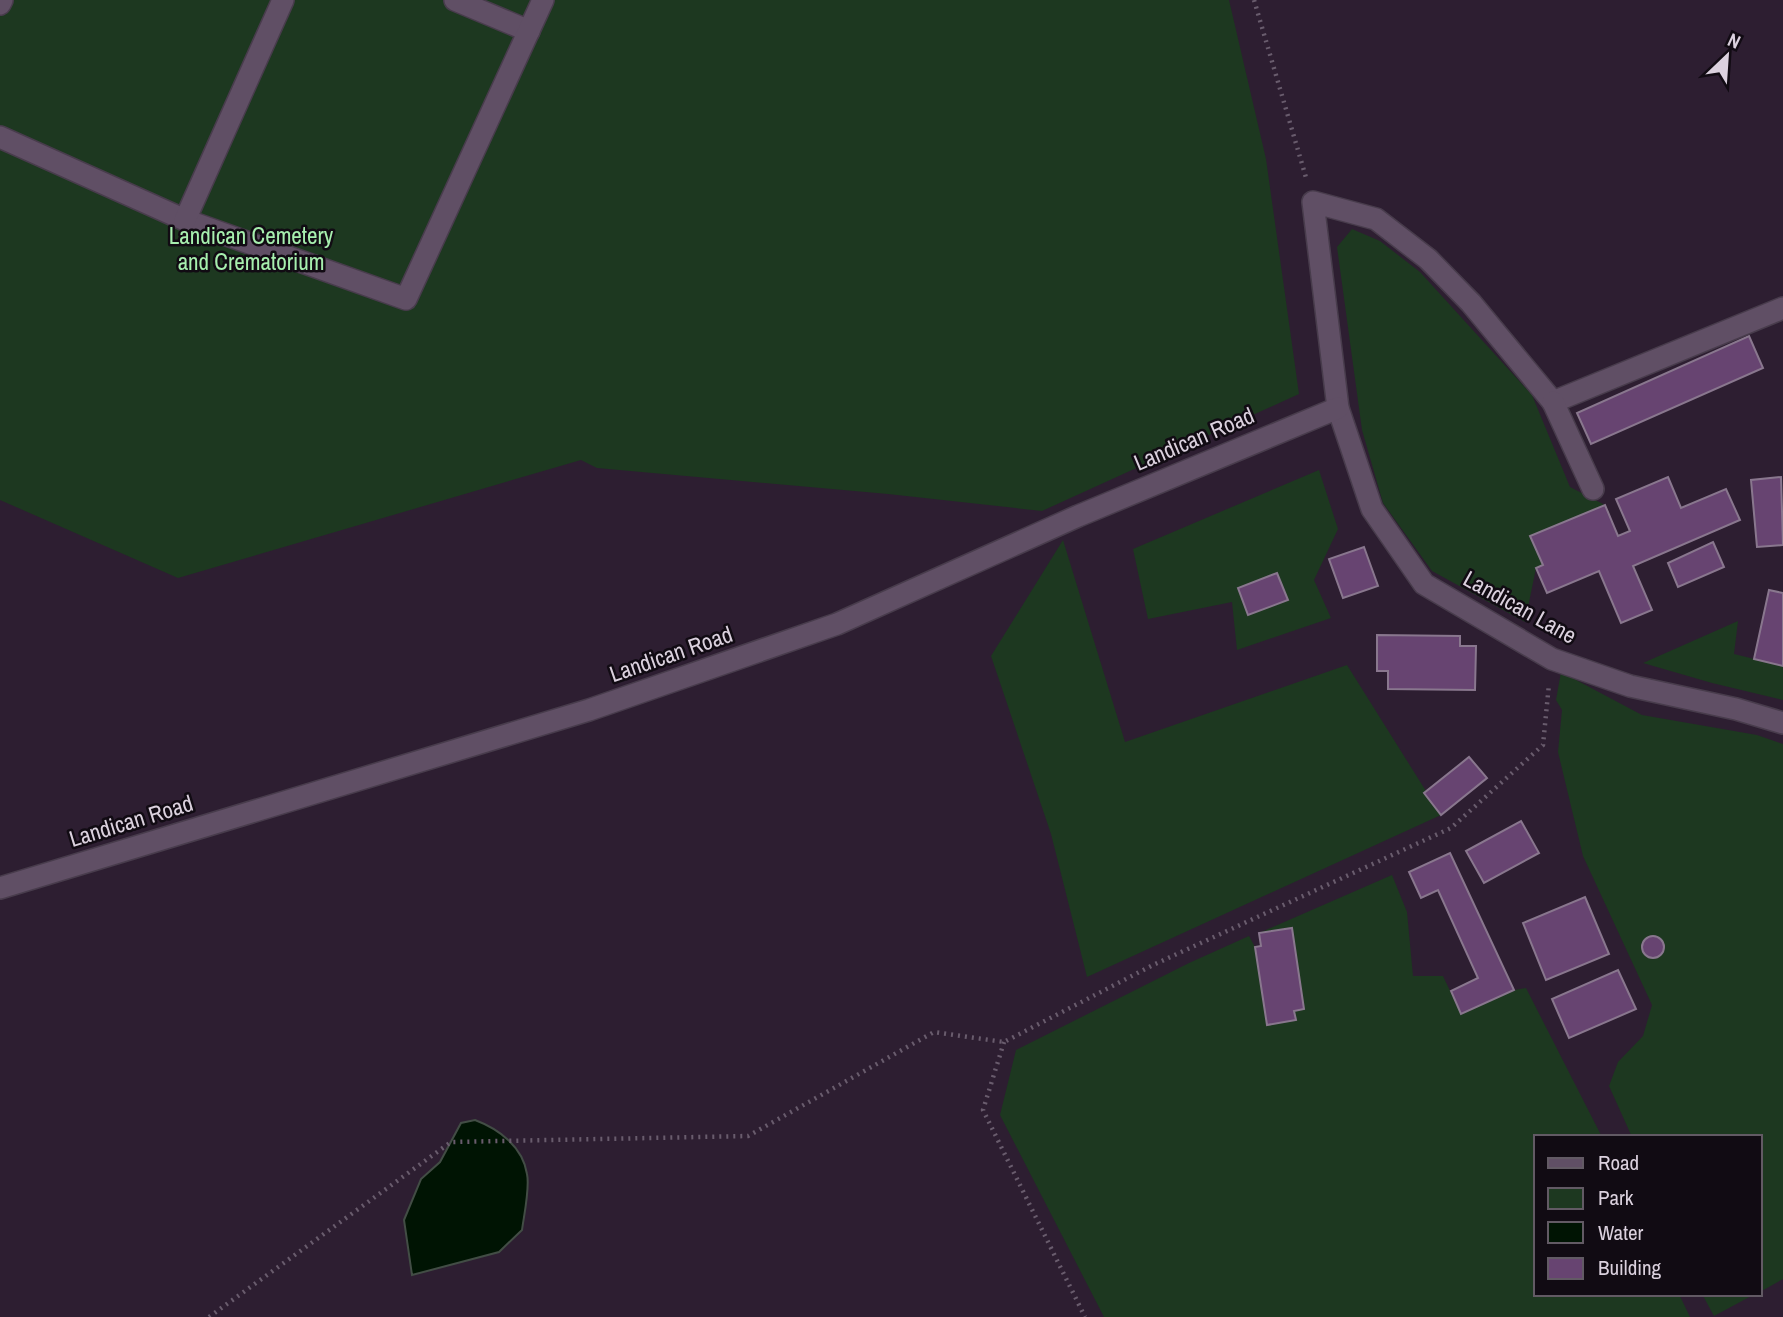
<svg xmlns="http://www.w3.org/2000/svg" width="1783" height="1317" font-family="'Archivo Narrow',sans-serif">
<style>
.green{fill:#1d3820}
.water{fill:#001403;stroke:#424d45;stroke-width:2}
.building{fill:#674471;stroke:#89778e;stroke-width:2}
.lines{fill:none;stroke-linecap:round;stroke-linejoin:round}
.minor-casing{stroke:#483c4c;stroke-width:24}
.path{stroke:#695c6d;stroke-width:4.5;stroke-dasharray:2 5;stroke-linecap:butt}
.minor{stroke:#604f65;stroke-width:21}
.labels{text-anchor:middle;stroke-width:5;stroke-linejoin:round;paint-order:stroke}
.park-label{font-size:23px;fill:#a7efae;stroke:#110b13}
.street-label{font-size:23px;fill:#dbd1de;stroke:#110b13}
</style>
<rect width="100%" height="100%" fill="#2d1e31"/>
<!-- green -->
<g class="green">
<polygon points="0,0 1229,0 1266,159 1299,394 1042,511 888,494 597,468 581,460 178,578 0,500"/>
<polygon points="1352,229 1380,241 1420,272 1532,395 1570,487 1605,505 1531,536 1543,565 1536,568 1525,622 1432,571 1383,503 1362,430 1337,247"/>
<polygon points="1319,470 1338,529 1314,580 1331,618 1237,650 1232,602 1148,619 1133,549"/>
<polygon points="1063,540 1125,742 1347,665 1441,815 1087,977 1051,834 991,656"/>
<polygon points="1738,621 1734,654 1783,666 1783,700 1712,683 1643,663"/>
<polygon points="1561,672 1642,715 1757,735 1783,744 1783,1279 1760,1292 1760,1137 1632,1137 1609,1086 1618,1062 1643,1036 1652,1005 1583,856 1558,752 1562,710 1556,700"/>
<polygon points="1392,875 1407,912 1413,976 1443,976 1461,1014 1514,990 1526,988 1602,1137 1536,1137 1536,1294 1679,1294 1690,1317 1104,1317 1000,1115 1016,1050 1189,963 1249,936 1255,947 1267,1025 1296,1020 1294,1011 1304,1009 1292,929 1259,933"/>
<polygon points="1702,1294 1755,1294 1714,1316"/>
</g>
<!-- water -->
<path class="water" d="M475,1120C499,1129 523,1147 527,1174C530,1188 524,1215 522,1230L499,1252L412,1275L404,1220L421,1179L440,1162L461,1123Z"/>
<!-- building -->
<g class="building">
<polygon points="1749,336 1763,368 1591,444 1577,413"/>
<polygon points="1668,477 1681,508 1726,489 1740,520 1633,566 1652,610 1621,623 1599,571 1547,593 1536,568 1543,565 1530,536 1605,505 1618,536 1630,531 1616,499"/>
<polygon points="1781,477 1783,545 1757,547 1751,480"/>
<polygon points="1713,542 1724,567 1678,587 1668,563"/>
<polygon points="1364,547 1378,586 1343,598 1329,559"/>
<polygon points="1277,573 1288,600 1248,615 1238,588"/>
<polygon points="1769,590 1783,593 1783,666 1754,659"/>
<polygon points="1377,635 1460,636 1460,646 1476,646 1475,690 1388,689 1388,671 1377,671"/>
<polygon points="1469,757 1487,778 1441,815 1424,793"/>
<polygon points="1521,821 1539,853 1484,883 1466,851"/>
<polygon points="1450,853 1514,990 1461,1014 1451,991 1478,978 1438,890 1421,898 1409,872"/>
<polygon points="1585,897 1609,954 1546,980 1523,923"/>
<polygon points="1292,928 1304,1009 1294,1011 1296,1020 1267,1025 1255,947 1261,946 1259,933"/>
<circle cx="1653" cy="947" r="11"/>
<polygon points="1618,970 1636,1009 1569,1038 1552,999"/>
</g>
<g class="lines">
<!-- minor casing -->
<g class="minor-casing">
<g id="minor">
<polyline points="455,0 529,31"/>
<polyline points="0,4 2,0"/>
<polyline points="0,137 185,220 406,299 543,0"/>
<polyline points="185,220 283,0"/>
<polyline points="1783,308 1553,402 1471,303 1428,259 1376,219 1313,202 1338,408 1372,509 1424,584 1552,659 1630,686 1736,709 1783,723"/>
<polyline points="1553,402 1593,489"/>
<polyline points="0,888 589,710 837,624 1078,516 1338,408"/>
</g>
</g>
<!-- path -->
<g class="path">
<polyline points="1254,0 1307,181"/>
<polyline points="1004,1042 983,1110 1085,1317"/>
<polyline points="209,1317 451,1142 748,1136 934,1032 1004,1042 1153,965 1451,828 1543,745 1549,684"/>
</g>
<!-- minor -->
<use href="#minor" class="minor"/>
</g>
<g class="labels">
<!-- park labels -->
<g class="park-label">
<text x="251" y="244">Landican Cemetery<tspan x="251" dy="26">and Crematorium</tspan></text>
</g>
<!-- street labels -->
<g class="street-label">
<text transform="translate(1194 439) rotate(-23)" y="8">Landican Road</text>
<text transform="translate(1520 607) rotate(29)" y="8">Landican Lane</text>
<text transform="translate(671 654) rotate(-19)" y="8">Landican Road</text>
<text transform="translate(131 821) rotate(-17)" y="8">Landican Road</text>
</g>
</g>
<!-- legend -->
<rect x="1534" y="1135" width="228" height="161" fill="#110b13" stroke="#625a64" stroke-width="2"/>
<rect x="1548" y="1158" width="35" height="10" fill="#604f65" stroke="#625a64" stroke-width="2"/>
<text x="1598" y="1170" font-size="21" fill="#dbd1de">Road</text>
<rect x="1548" y="1188" width="35" height="21" fill="#1d3820" stroke="#625a64" stroke-width="2"/>
<text x="1598" y="1205" font-size="21" fill="#dbd1de">Park</text>
<rect x="1548" y="1222" width="35" height="21" fill="#001403" stroke="#625a64" stroke-width="2"/>
<text x="1598" y="1240" font-size="21" fill="#dbd1de">Water</text>
<rect x="1548" y="1258" width="35" height="21" fill="#674471" stroke="#625a64" stroke-width="2"/>
<text x="1598" y="1275" font-size="21" fill="#dbd1de">Building</text>
<!-- north arrow -->
<g transform="translate(1727 56) rotate(25)" stroke="#110b13" stroke-width="5" paint-order="stroke">
<path d="M0-5L12 26L0 18L-12 26Z" fill="#dbd1de"/>
<text y="-10" font-size="19" font-weight="bold" text-anchor="middle" fill="#dbd1de">N</text>
</g>
</svg>
